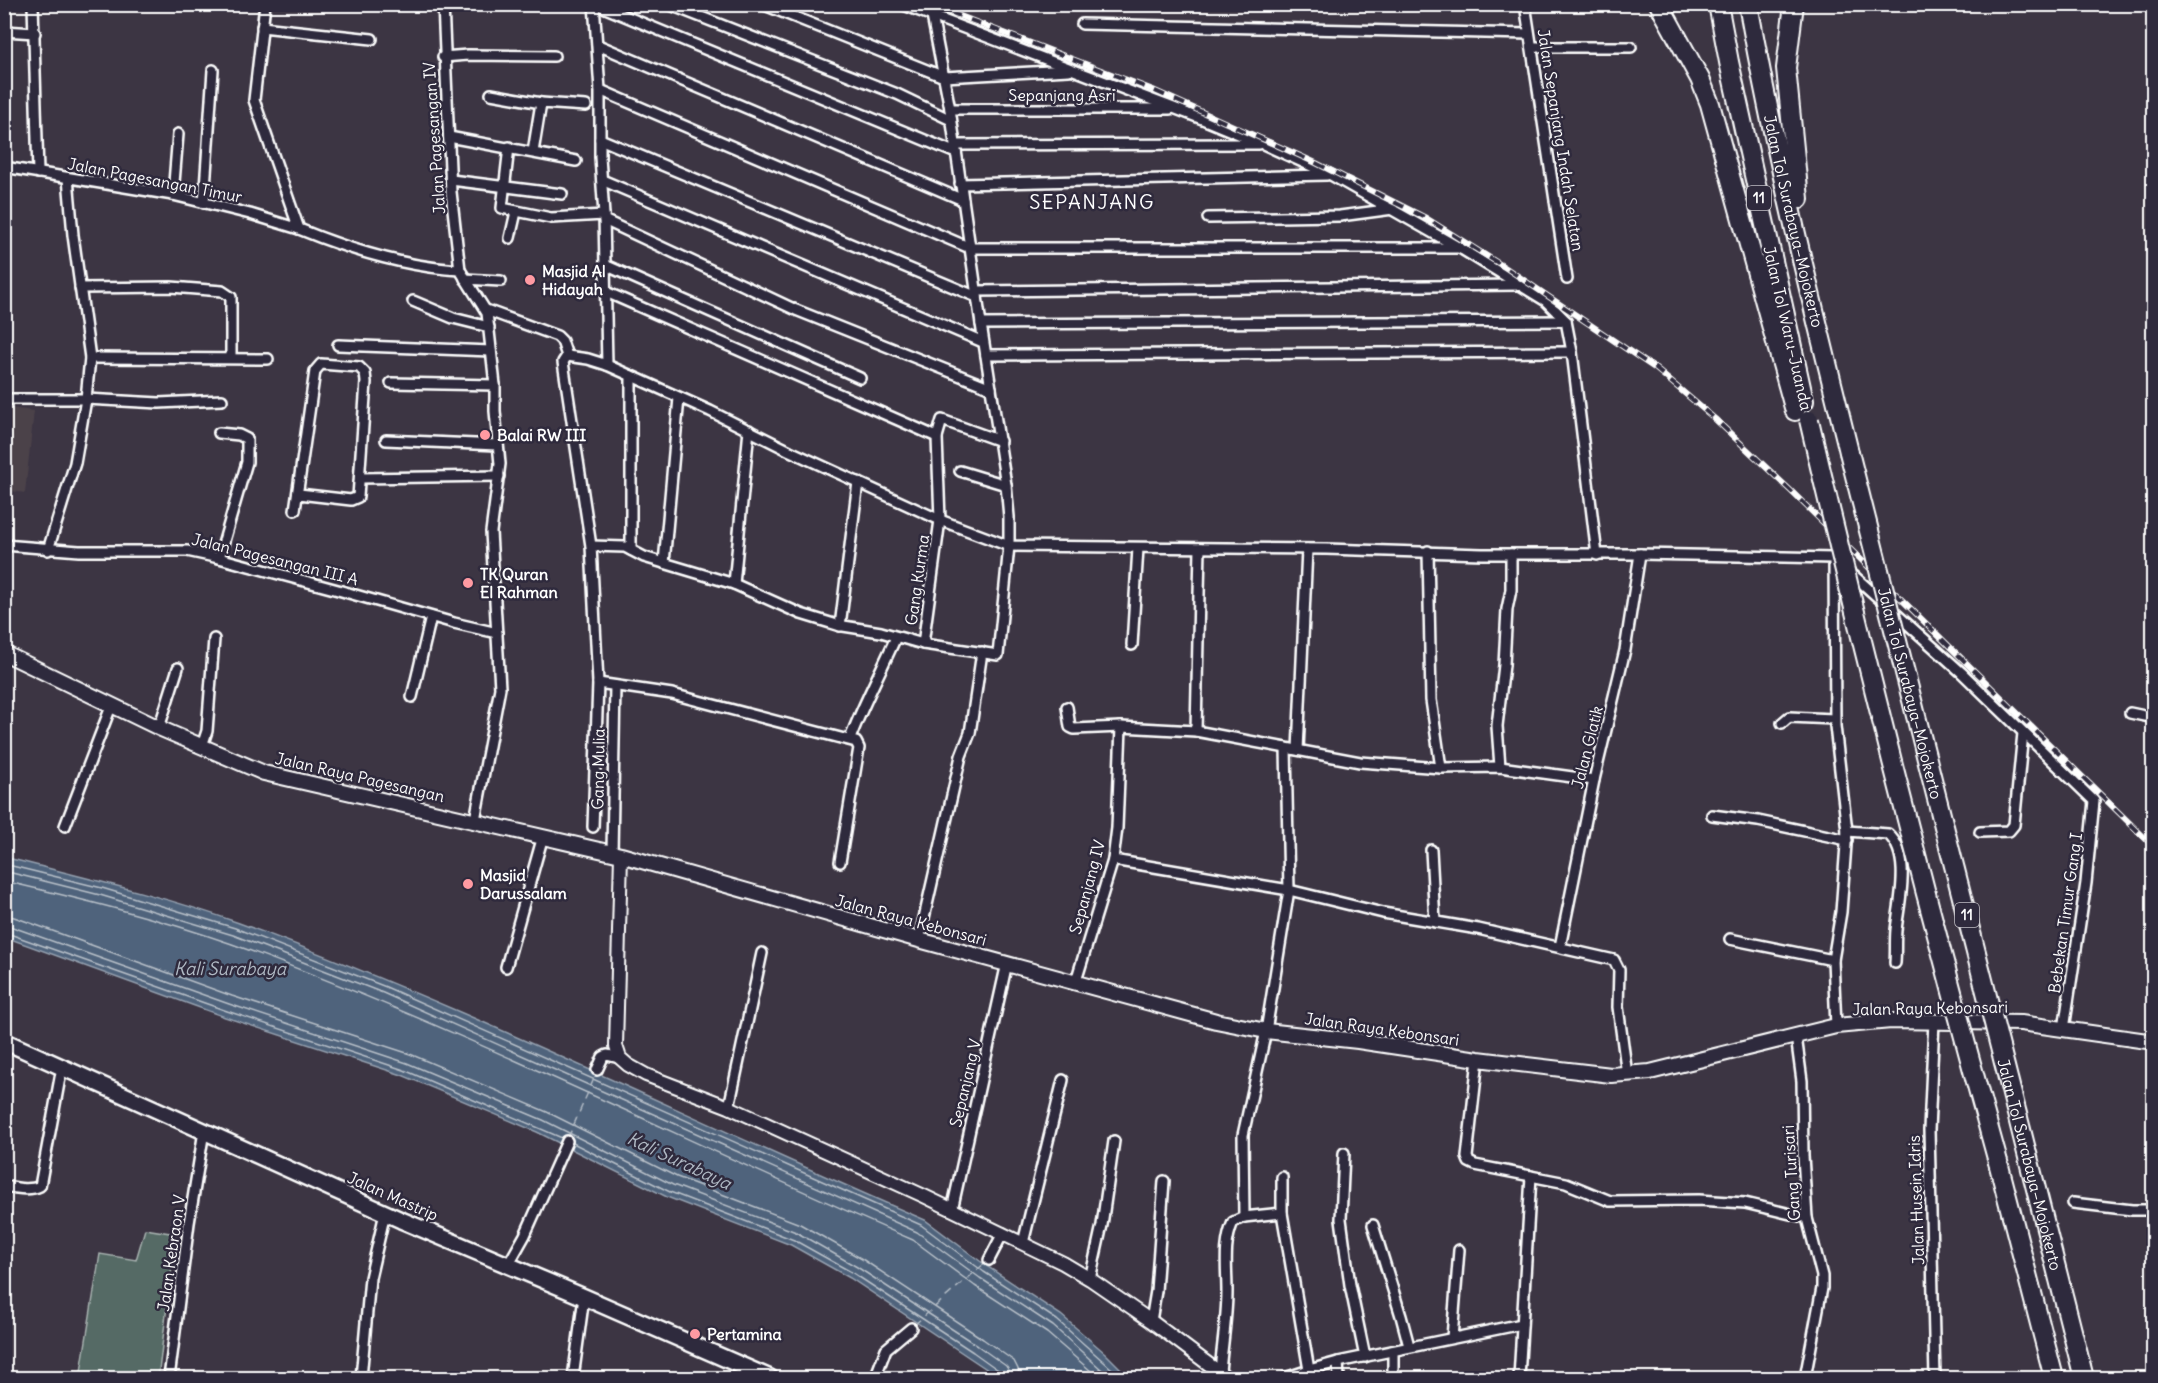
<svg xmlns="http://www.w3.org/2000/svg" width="2158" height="1383" font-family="Delius,sans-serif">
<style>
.built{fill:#4b424a}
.green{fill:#546a65;stroke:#aab4b2;stroke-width:1.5}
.water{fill:#4f637b;stroke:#95a1b0;stroke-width:1.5}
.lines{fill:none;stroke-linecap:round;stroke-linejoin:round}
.shore{stroke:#b9c1ca;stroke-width:1.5}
.ferry{stroke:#b0b9c4;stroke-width:1.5;stroke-dasharray:8 6;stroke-linecap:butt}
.minor-casing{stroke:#fff;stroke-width:14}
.tertiary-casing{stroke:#fff;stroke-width:16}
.secondary-casing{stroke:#fff;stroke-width:18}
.primary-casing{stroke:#fff;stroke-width:20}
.motorway-casing{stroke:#fff;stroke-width:22}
.minor{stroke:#2f2a3d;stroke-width:9}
.tertiary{stroke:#2f2a3d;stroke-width:12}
.secondary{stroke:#2f2a3d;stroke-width:14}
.primary{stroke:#2f2a3d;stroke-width:15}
.motorway{stroke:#2f2a3d;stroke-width:18}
.rail-casing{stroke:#fff;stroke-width:6}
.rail{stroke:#2f2a3d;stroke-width:4;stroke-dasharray:11;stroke-linecap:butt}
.motorway-bridge-casing{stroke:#fff;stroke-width:22;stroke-linecap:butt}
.motorway-bridge{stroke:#2f2a3d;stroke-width:18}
.poi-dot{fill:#ff9aa2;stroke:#2f2a3d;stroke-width:2}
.labels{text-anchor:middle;stroke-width:5;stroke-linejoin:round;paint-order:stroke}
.shield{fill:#2f2a3d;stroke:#c1bfc5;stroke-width:1.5}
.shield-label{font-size:15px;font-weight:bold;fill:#fff}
.street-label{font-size:16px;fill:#fff;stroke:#2f2a3d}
.poi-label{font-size:16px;font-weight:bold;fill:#fff;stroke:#2f2a3d;text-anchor:start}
.water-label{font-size:18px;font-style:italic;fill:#b0b9c4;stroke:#2f2a3d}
.quarter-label{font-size:20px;letter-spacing:1.5px;fill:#fff;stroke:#2f2a3d}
</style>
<rect width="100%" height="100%" fill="#3c3543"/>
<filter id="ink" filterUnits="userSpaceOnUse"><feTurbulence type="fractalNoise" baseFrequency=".0167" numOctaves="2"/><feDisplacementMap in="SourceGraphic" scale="12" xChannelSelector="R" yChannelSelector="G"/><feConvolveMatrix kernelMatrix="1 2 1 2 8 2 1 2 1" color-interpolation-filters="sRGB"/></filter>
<g filter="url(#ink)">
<!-- built -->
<polygon class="built" points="9,408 34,411 25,493 5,490 5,412 9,413"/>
<!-- green -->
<polygon class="green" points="145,1229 176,1234 158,1378 80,1378 100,1254 136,1260"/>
<!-- water -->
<path class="water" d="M4,857C82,877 164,896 239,923C473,1009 696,1122 925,1220L988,1267L1061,1315L1105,1353L1130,1378H1000L850,1278L791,1245L667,1197L537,1132L402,1075L225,1017L5,937Z"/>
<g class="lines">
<!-- shore -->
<g class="shore">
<polyline points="4,864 102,888 235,928 386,987 921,1225 984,1272 1057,1320 1122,1378"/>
<polyline points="4,871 100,895 233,935 383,993 917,1232 980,1278 1053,1326 1111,1378"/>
<path d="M4,881C81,899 158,918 232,944C465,1029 686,1142 913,1240L975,1286L1047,1333L1099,1378"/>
<polyline points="4,915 14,917 232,996 410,1054 547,1112 677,1177 800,1224 862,1259 983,1339 1014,1361 1018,1369 1020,1378"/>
<polyline points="4,924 229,1004 407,1063 543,1120 673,1185 796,1232 857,1267 978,1346 1006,1366 1010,1372 1011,1378"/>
<polyline points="4,932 227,1011 404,1070 562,1138"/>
<polyline points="573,1143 670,1192 794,1240 853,1273 973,1352 1001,1372 1003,1378"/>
</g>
<!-- ferry -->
<g class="ferry">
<polyline points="568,1138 596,1074"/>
<polyline points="914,1325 985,1263"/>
</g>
<!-- minor casing -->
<g class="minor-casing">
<g id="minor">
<polyline points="33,4 38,173"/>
<path d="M265,4L254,100L299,229C350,250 404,267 460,270L487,313L495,385V411L500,464L491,532L500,688L475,820"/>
<polyline points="443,4 451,192 460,270"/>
<polyline points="594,4 600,90 600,157 604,215 607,365"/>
<polyline points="596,4 956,153"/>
<polyline points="668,4 897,94 951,120"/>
<polyline points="762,4 944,77 1069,70"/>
<polyline points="901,4 1205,120 1263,144 1331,175 1463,250 1546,301 1566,321 1572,352 1597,555"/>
<polyline points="1525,4 1567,279"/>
<polyline points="1082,24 1529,34"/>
<polyline points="262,27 372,39"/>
<polyline points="4,31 35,33"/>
<polyline points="598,45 963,200"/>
<polyline points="1532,47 1631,47"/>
<polyline points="443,57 468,55 554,56"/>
<polyline points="600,90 970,248 1459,248"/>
<polyline points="491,94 541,103"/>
<polyline points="950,109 1170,109"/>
<polyline points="449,137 576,161"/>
<polyline points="600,139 977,297"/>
<polyline points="955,145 1258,144"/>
<polyline points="509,147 502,208 551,218 604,215"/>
<polyline points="533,152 541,103 586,106"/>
<polyline points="4,167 173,195 250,214 299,229"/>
<polyline points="451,180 562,194"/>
<polyline points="602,180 983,342"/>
<polyline points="960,184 1327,175"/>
<polyline points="173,195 178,134"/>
<polyline points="204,203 213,70"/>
<polyline points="1208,218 1340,216 1393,209"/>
<polyline points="604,220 796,310 991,388"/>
<polyline points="510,238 516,212"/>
<polyline points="605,265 860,378"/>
<polyline points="465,279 501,281"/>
<polyline points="80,288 171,287 222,291 231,297 231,358"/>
<polyline points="976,291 1519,285"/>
<polyline points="606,292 937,437"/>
<polyline points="413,301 453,318 489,327"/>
<polyline points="486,310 557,336 562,341 567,356 563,362 591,546 598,683 593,827"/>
<polyline points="981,324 1566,321"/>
<polyline points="338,345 491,351"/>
<polyline points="986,355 1572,352"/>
<polyline points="567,356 588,359 607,365 710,411 790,451 940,520 1009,546 1326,549 1482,554 1640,554 1834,558 1961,672 2094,801 2086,883 2064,1029"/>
<polyline points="90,358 268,359"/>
<polyline points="631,376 631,550"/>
<polyline points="391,383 495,385"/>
<polyline points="4,399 86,399 159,403 222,400"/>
<polyline points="386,440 497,445"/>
<polyline points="960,471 1006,485"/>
<polyline points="360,478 499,476"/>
<polyline points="295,510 315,371 321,364 359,367 365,373 366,382 358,497 351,500 299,494"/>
<polyline points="4,545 79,551 187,551 219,558 338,590 454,623 497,633"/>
<polyline points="591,546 625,547 644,557 734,584 801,614 837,625 881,632 923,644 998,655 1009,546 1009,517 1006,485 981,324 950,109 932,16"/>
<polyline points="48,550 75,463 86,399 90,358 73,235 68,178"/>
<polyline points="1428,551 1431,700 1441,768"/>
<polyline points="219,558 247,462 247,439 239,435 219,433"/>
<polyline points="1834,558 1835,726 1847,831 1841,912 1833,960 1836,1026"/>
<polyline points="664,563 679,398"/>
<polyline points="734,584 749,430"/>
<polyline points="840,626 858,482"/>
<polyline points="923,644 940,520 937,437 942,420 1000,441"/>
<polyline points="1132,645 1138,548"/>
<polyline points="598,683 672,694 856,742 859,748 840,862"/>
<polyline points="412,697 431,617"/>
<polyline points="1067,707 1070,727 1074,729 1121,727 1196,731 1360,762 1441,768 1500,767 1594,780"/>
<polyline points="2130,713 2154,718"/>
<polyline points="1782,723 1789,717 1834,719"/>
<polyline points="159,728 178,668"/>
<polyline points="1196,731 1200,548"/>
<path d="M850,739C863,704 881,671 896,637"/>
<polyline points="202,746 207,731 214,639"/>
<polyline points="1298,750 1307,549"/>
<polyline points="1500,767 1497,726 1504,665 1507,609 1511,590 1511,554"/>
<polyline points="1712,815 1758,821 1847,840"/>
<polyline points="65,826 112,704"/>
<path d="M1847,831L1888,834C1912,855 1899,902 1896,930C1895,941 1896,952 1895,963"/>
<polyline points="1980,832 2009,831 2014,825 2023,733"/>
<polyline points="1431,850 1435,922"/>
<polyline points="612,853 615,686"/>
<polyline points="1113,860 1289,890 1383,913 1478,929 1614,960 1619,970 1618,1007 1627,1075"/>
<polyline points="1730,939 1833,960"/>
<polyline points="919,940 961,756 970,733 982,652"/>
<polyline points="1560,947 1594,780 1625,650 1640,554"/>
<polyline points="506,967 543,836"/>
<polyline points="1076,981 1113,860 1117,828 1121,727"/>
<polyline points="1934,1021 1929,1130 1935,1378"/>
<polyline points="1796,1036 1802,1081 1803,1156 1807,1218 1822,1276 1822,1288 1805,1378"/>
<polyline points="1478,1059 1467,1157 1469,1162 1475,1165 1566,1183 1610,1201 1699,1200 1745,1203 1807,1218"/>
<polyline points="597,1070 603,1057 607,1055 620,1058"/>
<polyline points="729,1107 762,953"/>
<polyline points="1344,1153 1341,1219 1350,1285 1365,1357"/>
<polyline points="1282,1177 1282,1213 1309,1370"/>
<path d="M4,1186C16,1188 30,1191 40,1186L62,1067"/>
<polyline points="2073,1203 2132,1210 2154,1210"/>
<polyline points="952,1210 1007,963"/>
<polyline points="1244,1217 1243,1135 1266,1031 1289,890 1286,748"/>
<polyline points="1373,1225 1401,1316 1409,1346"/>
<polyline points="1023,1243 1063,1080"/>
<polyline points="989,1260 1003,1233"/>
<polyline points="508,1265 525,1235 567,1141"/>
<polyline points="1090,1279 1102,1225 1114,1141"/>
<polyline points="1151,1321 1156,1291 1164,1181"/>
<polyline points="1452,1338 1459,1250"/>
<polyline points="1338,1362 1339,1378"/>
<path d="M1220,1372C1222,1346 1227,1318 1227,1292C1227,1268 1223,1245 1233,1222L1244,1217L1282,1213"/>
<polyline points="169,1378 189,1223 204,1131"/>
<polyline points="361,1378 370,1278 385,1213"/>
<polyline points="573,1378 584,1297"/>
<polyline points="875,1378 886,1349 911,1328"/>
<polyline points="1285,1378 1309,1370 1338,1362 1522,1324"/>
<polyline points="1393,1378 1393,1351"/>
<polyline points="1519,1378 1531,1176"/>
</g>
</g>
<!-- tertiary casing -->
<g class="tertiary-casing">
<polyline id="tertiary" points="621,855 616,1046 620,1058 628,1065 646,1075 729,1107 924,1196 1063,1263 1090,1279 1151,1321 1227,1378"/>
</g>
<!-- secondary casing -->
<g class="secondary-casing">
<polyline id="secondary" points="4,653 159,728 264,773 621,855 919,940 1216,1021 1266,1031 1358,1041 1478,1059 1611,1075 1650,1072 1836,1026 1891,1021 2021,1023 2154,1042"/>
</g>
<!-- primary casing -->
<g class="primary-casing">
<polyline id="primary" points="4,1041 401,1220 584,1297 770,1378"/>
</g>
<!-- motorway casing -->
<g class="motorway-casing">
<g id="motorway">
<polyline points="1659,4 1700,79 1710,104 1795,411"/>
<polyline points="1718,4 1729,62 1804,401"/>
<path id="s1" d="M1748,4C1775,155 1812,303 1849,452"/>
<polyline points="1794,4 1786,68 1799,199"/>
<polyline points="1998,1162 2054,1378"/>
</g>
</g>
<!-- minor -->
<use href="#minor" class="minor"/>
<!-- tertiary -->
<use href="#tertiary" class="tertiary"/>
<!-- secondary -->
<use href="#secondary" class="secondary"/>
<!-- primary -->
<use href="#primary" class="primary"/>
<!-- motorway -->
<use href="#motorway" class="motorway"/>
<!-- rail casing -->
<g class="rail-casing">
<polyline id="rail" points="929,4 1153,90 1316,163 1426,218 1506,268 1656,369 1715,419 1791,491 2154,847"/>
</g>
<!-- rail -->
<use href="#rail" class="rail"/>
<!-- motorway-bridge casing -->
<g class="motorway-bridge-casing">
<g id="motorway-bridge">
<path d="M1809,420C1867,668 1930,916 1998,1162"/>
<path id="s2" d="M1849,452L2084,1378"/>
</g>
</g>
<!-- motorway-bridge -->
<use href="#motorway-bridge" class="motorway-bridge"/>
</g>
</g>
<!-- markers -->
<g class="poi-dot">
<circle cx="530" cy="280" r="6"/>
<circle cx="485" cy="435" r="6"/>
<circle cx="468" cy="583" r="6"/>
<circle cx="468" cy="884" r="6"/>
<circle cx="695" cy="1334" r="6"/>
</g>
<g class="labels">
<!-- shield labels -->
<g class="shield">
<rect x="1747" y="186" width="24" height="24" rx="4.5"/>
<rect x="1955" y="903" width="24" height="24" rx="4.5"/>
</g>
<g class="shield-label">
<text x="1759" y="203">11</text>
<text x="1967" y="920">11</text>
</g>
<!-- street labels -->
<g class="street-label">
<text x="1062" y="101">Sepanjang Asri</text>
<text transform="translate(434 138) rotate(-94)" y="6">Jalan Pagesangan IV</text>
<text transform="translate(1561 140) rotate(81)" y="6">Jalan Sepanjang Indah Selatan</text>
<text transform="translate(155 180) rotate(11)" y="6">Jalan Pagesangan Timur</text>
<text dy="6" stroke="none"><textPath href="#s1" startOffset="222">Jalan Tol Surabaya–Mojokerto</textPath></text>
<text transform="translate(1788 328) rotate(77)" y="6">Jalan Tol Waru–Juanda</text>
<text transform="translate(275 559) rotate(14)" y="6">Jalan Pagesangan III A</text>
<text transform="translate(917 580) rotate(-82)" y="6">Gang Kurma</text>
<text dy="6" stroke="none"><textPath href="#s2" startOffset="249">Jalan Tol Surabaya–Mojokerto</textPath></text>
<text transform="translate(1587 747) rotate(-76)" y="6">Jalan Glatik</text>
<text transform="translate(598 769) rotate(-89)" y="6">Gang Mulia</text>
<text transform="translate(360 777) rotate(13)" y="6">Jalan Raya Pagesangan</text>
<text transform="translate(1087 887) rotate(-75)" y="6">Sepanjang IV</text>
<text transform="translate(2065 913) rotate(-82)" y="6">Bebekan Timur Gang I</text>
<text transform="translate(911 920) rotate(15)" y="6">Jalan Raya Kebonsari</text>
<text transform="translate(1930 1008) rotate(-1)" y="6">Jalan Raya Kebonsari</text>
<text transform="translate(1382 1029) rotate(8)" y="6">Jalan Raya Kebonsari</text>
<text transform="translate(965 1083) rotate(-77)" y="6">Sepanjang V</text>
<text dy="6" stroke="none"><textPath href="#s2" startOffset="735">Jalan Tol Surabaya–Mojokerto</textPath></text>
<text transform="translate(1791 1173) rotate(-94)" y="6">Gang Turisari</text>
<text transform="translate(393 1196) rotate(24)" y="6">Jalan Mastrip</text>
<text transform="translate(1916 1200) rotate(-92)" y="6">Jalan Husein Idris</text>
<text transform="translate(171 1253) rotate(-82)" y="6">Jalan Kebraon V</text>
</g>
<!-- poi labels -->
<g class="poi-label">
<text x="542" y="277">Masjid Al<tspan x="542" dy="18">Hidayah</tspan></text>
<text x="497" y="441">Balai RW III</text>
<text x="480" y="580">TK Quran<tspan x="480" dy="18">El Rahman</tspan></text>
<text x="480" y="881">Masjid<tspan x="480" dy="18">Darussalam</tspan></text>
<text x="707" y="1340">Pertamina</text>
</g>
<!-- water labels -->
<g class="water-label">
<text x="230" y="975">Kali Surabaya</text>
<text transform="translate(679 1161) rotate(25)" y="6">Kali Surabaya</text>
</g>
<!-- quarter labels -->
<g class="quarter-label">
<text x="1092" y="209">SEPANJANG</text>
</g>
</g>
<!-- margin -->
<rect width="2158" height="1383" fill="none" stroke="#2f2a3d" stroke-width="24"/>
<rect x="12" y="12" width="2134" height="1359" fill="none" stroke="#fff" stroke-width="2" filter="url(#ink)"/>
</svg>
